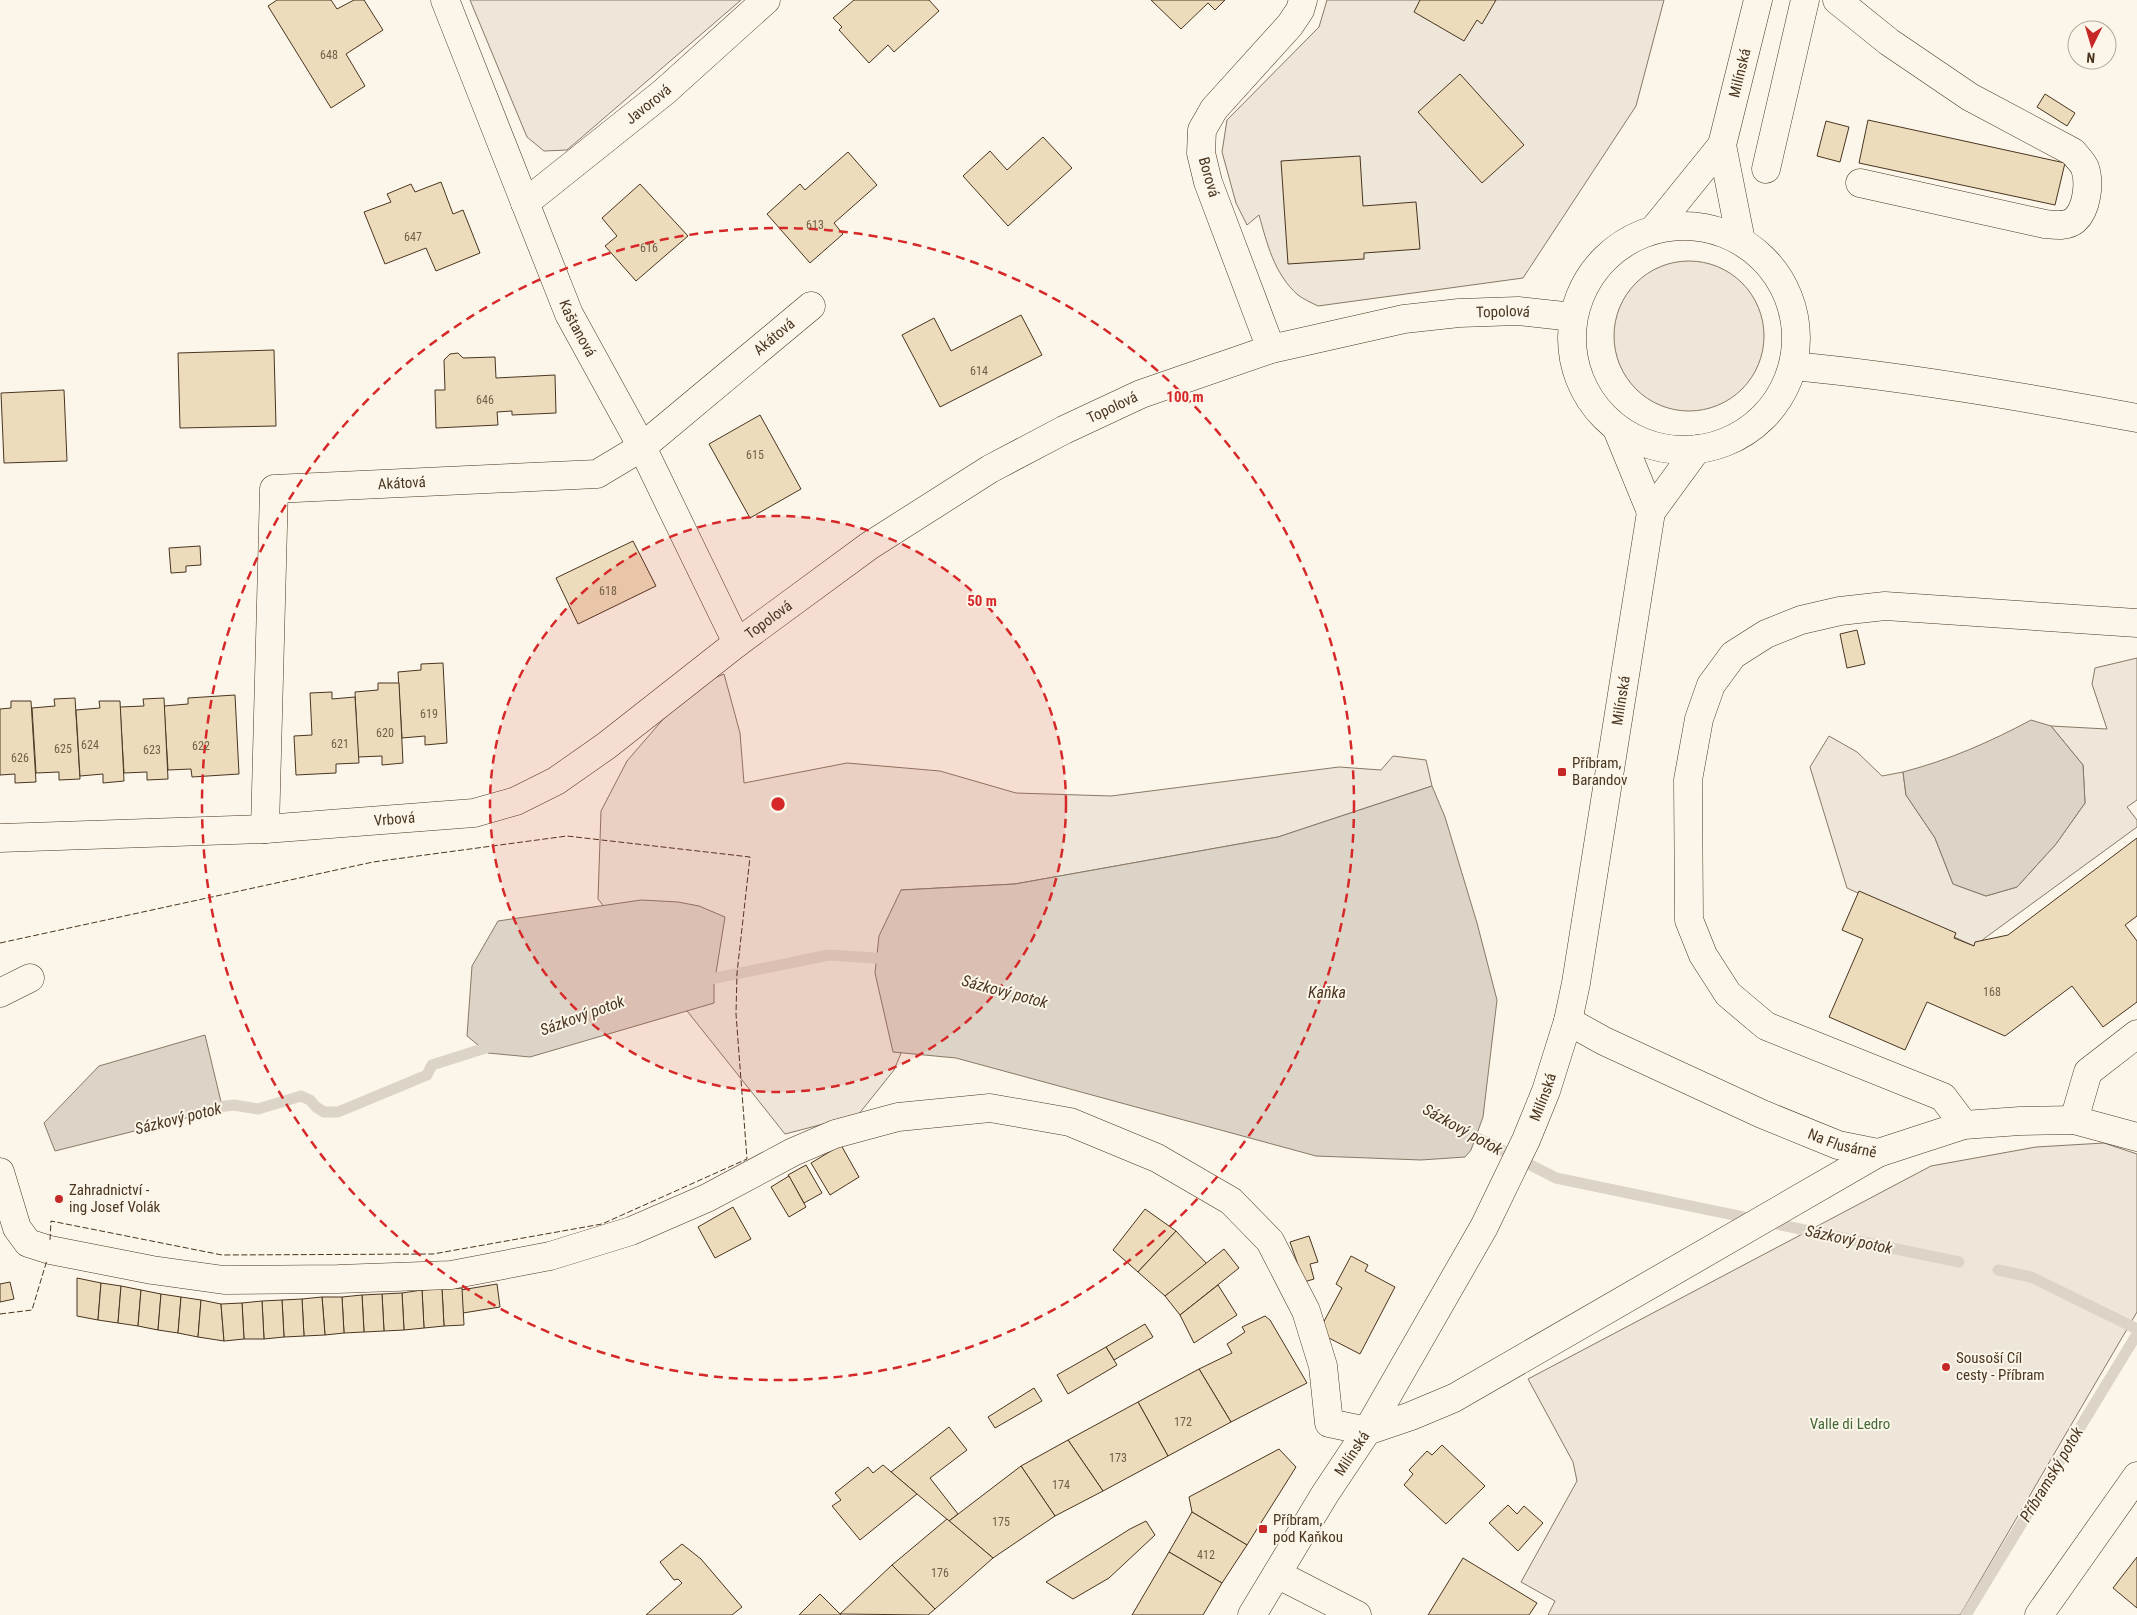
<svg xmlns="http://www.w3.org/2000/svg" width="2137" height="1615" font-family="'Roboto Condensed',sans-serif">
<style>
.green{fill:#ede6d9;stroke:#887966}
.water{fill:#dcd4c6;stroke:#887966}
.lines{fill:none;stroke-linecap:round;stroke-linejoin:round}
.stream{stroke:#dcd4c6;stroke-width:11}
.building{fill:#ecdcbc;stroke:#4a3520}
.minor-casing{stroke:#4a3520;stroke-width:29}
.major-casing{stroke:#4a3520;stroke-width:29}
.minor{stroke:#fbf6e9;stroke-width:28}
.major{stroke:#fbf6e9;stroke-width:28}
.fence{stroke:#4a3520;stroke-width:1;stroke-dasharray:6 2.5;stroke-linecap:butt}
.ring{fill:none;stroke:#d62828;stroke-width:2.5;stroke-dasharray:9 6}
.poi-dot{fill:#c62828;stroke:#fbf6e9;stroke-width:2}
.labels{text-anchor:middle;stroke-width:4;stroke-linejoin:round;paint-order:stroke}
.number-label{font-size:12px;fill:#725f47}
.street-label{font-size:15px;fill:#4a3520;stroke:#fbf6e9}
.poi-label{font-size:15px;fill:#4a3520;stroke:#fbf6e9;text-anchor:start}
.park-label{font-size:15px;fill:#436837;stroke:#fbf6e9}
.water-label{font-size:16px;font-style:italic;fill:#4a3520;stroke:#fbf6e9}
.centre{fill:#d62828;stroke:#fbf6e9;stroke-width:2.5}
.ring-label{font-size:15px;text-anchor:middle;font-weight:bold;fill:#d62828;stroke:#fbf6e9;stroke-width:4;stroke-linejoin:round;paint-order:stroke}
</style>
<rect width="100%" height="100%" fill="#fbf6e9"/>
<!-- green -->
<g class="green">
<polygon points="470,0 741,0 567,150 544,151 527,137"/>
<path d="M1327,0H1664L1636,106L1523,278L1318,306C1312,303 1303,299 1298,295C1274,274 1267,243 1259,215L1247,225L1236,203L1222,152L1227,120L1319,27Z"/>
<circle cx="1689" cy="336" r="75"/>
<polygon points="2137,658 2137,800 2127,807 2137,820 2137,827 1974,946 1847,888 1810,767 1829,736 1857,752 1882,776 1903,772 1906,795 1935,838 1953,884 1986,896 2017,887 2056,844 2085,803 2083,765 2051,726 2107,729 2092,684 2095,668"/>
<polygon points="724,674 740,733 744,783 847,763 940,771 1016,793 1111,796 1339,767 1381,770 1393,756 1426,760 1432,786 1278,837 1015,884 901,890 904,1046 894,1070 858,1115 785,1134 598,899 601,811 627,761 690,688"/>
<polygon points="2104,1143 2137,1154 2137,1312 1960,1615 1548,1615 1555,1601 1521,1582 1577,1481 1573,1462 1528,1379 1931,1166 2036,1147"/>
</g>
<!-- water -->
<g class="water">
<path d="M2031,720L2051,726L2083,765L2085,803L2056,844L2017,887L1986,896L1953,884L1935,838L1906,795L1903,772C1949,760 1990,742 2031,720Z"/>
<polygon points="1432,786 1445,817 1477,923 1497,1000 1483,1117 1471,1150 1465,1157 1421,1160 1316,1156 956,1058 893,1052 875,973 879,936 901,890 1015,884 1278,837"/>
<polygon points="641,900 678,902 699,906 725,917 714,985 714,1003 530,1057 488,1053 467,1036 472,966 498,921"/>
<polygon points="205,1035 222,1106 226,1108 55,1151 44,1123 99,1066"/>
</g>
<g class="lines">
<!-- stream -->
<g class="stream">
<polyline points="701,981 829,955 890,959"/>
<polyline points="209,1108 234,1105 258,1109 301,1096 310,1100 316,1107 324,1112 338,1112 427,1075 432,1065 498,1044"/>
<polyline points="1464,1131 1556,1178 1959,1262"/>
<polyline points="1998,1270 2031,1277 2137,1329"/>
<polyline points="1966,1615 2137,1334"/>
</g>
</g>
<!-- building -->
<g class="building">
<polygon points="277,0 331,0 337,9 354,0 364,0 383,30 346,54 365,86 331,108 268,6"/>
<polygon points="854,0 929,0 939,11 894,52 888,45 869,63 839,30 842,27 833,18"/>
<polygon points="1151,0 1225,0 1215,10 1208,3 1181,29"/>
<polygon points="1420,0 1496,0 1482,24 1477,20 1464,41 1414,12"/>
<polygon points="1460,74 1524,145 1482,183 1418,112"/>
<polygon points="2045,94 2075,113 2067,126 2037,107"/>
<polygon points="1868,120 2065,163 2055,205 1859,163"/>
<polygon points="1826,121 1849,127 1840,162 1817,156"/>
<polygon points="1043,137 1072,168 1008,226 963,176 990,151 1007,170"/>
<polygon points="848,152 877,185 834,223 843,234 810,263 767,214 800,184 805,190"/>
<polygon points="1360,156 1363,206 1416,202 1420,249 1364,253 1364,259 1288,264 1281,161"/>
<polygon points="441,182 453,214 463,210 480,253 436,271 426,248 385,264 364,212 391,202 387,194 411,184 415,192"/>
<polygon points="640,184 688,236 636,281 605,246 617,236 602,218"/>
<polygon points="1021,315 1042,355 940,407 902,335 934,318 951,351"/>
<polygon points="274,350 276,426 180,428 178,353"/>
<polygon points="458,353 463,358 495,357 496,378 555,375 556,413 512,415 512,411 497,412 498,425 436,428 435,390 445,390 444,360 450,354"/>
<polygon points="64,390 67,461 4,463 1,393"/>
<polygon points="760,415 801,489 750,518 709,444"/>
<polygon points="633,541 656,586 578,624 556,578"/>
<polygon points="200,546 201,565 186,566 186,572 171,573 169,548"/>
<polygon points="1857,630 1865,664 1847,668 1840,634"/>
<polygon points="443,663 447,743 425,745 425,736 402,738 398,672 421,670 421,664"/>
<polygon points="378,683 399,683 403,763 382,765 382,756 358,757 355,692 378,690"/>
<polygon points="332,692 332,699 355,697 359,763 336,764 336,773 296,775 294,736 312,735 310,693"/>
<polygon points="235,695 239,774 192,777 191,769 168,770 164,706 188,704 188,698"/>
<polygon points="75,698 80,779 59,780 59,772 36,773 32,708 55,706 54,699"/>
<polygon points="164,698 168,779 147,780 147,772 124,773 120,707 144,706 143,699"/>
<polygon points="11,701 31,701 36,782 15,783 15,774 0,775 0,709 11,708"/>
<polygon points="99,701 120,701 124,781 103,783 103,774 80,776 76,710 100,708"/>
<polygon points="2137,838 2137,916 2125,925 2137,941 2137,1002 2103,1027 2072,986 2005,1036 1927,1002 1905,1050 1829,1017 1863,939 1842,930 1859,891 1956,933 1954,938 1974,946 1975,942 2008,935"/>
<polygon points="841,1145 859,1177 830,1195 811,1163"/>
<polygon points="806,1165 822,1193 804,1203 788,1175"/>
<polygon points="789,1176 806,1207 789,1217 771,1187"/>
<polygon points="733,1207 751,1239 715,1258 698,1227"/>
<polygon points="1145,1209 1176,1231 1138,1272 1113,1250"/>
<polygon points="1176,1231 1207,1264 1165,1296 1138,1272"/>
<polygon points="1309,1236 1318,1262 1310,1264 1314,1279 1304,1282 1290,1242"/>
<polygon points="1224,1249 1239,1268 1180,1315 1165,1296"/>
<polygon points="1351,1256 1368,1265 1365,1271 1395,1287 1360,1354 1325,1336 1322,1325 1342,1288 1336,1284"/>
<polygon points="77,1278 101,1283 98,1320 77,1316"/>
<polygon points="10,1282 14,1299 0,1302 0,1284"/>
<polygon points="101,1283 121,1286 118,1323 98,1320"/>
<polygon points="497,1284 500,1307 463,1313 461,1290"/>
<polygon points="1218,1285 1237,1315 1194,1343 1180,1315"/>
<polygon points="121,1286 141,1290 138,1326 118,1323"/>
<polygon points="462,1288 464,1325 444,1326 442,1289"/>
<polygon points="442,1289 444,1326 424,1328 422,1290"/>
<polygon points="141,1290 161,1294 158,1330 138,1326"/>
<polygon points="422,1290 424,1328 404,1330 402,1293"/>
<polygon points="402,1293 404,1330 384,1331 382,1294"/>
<polygon points="161,1294 181,1297 178,1333 158,1330"/>
<polygon points="382,1294 384,1331 364,1332 362,1295"/>
<polygon points="362,1295 364,1332 344,1333 342,1297"/>
<polygon points="181,1297 201,1300 198,1337 178,1333"/>
<polygon points="322,1297 342,1297 344,1333 325,1335"/>
<polygon points="322,1297 325,1335 304,1336 302,1299"/>
<polygon points="302,1299 304,1336 284,1337 282,1300"/>
<polygon points="201,1300 221,1304 224,1341 198,1337"/>
<polygon points="282,1300 284,1337 264,1339 262,1301"/>
<polygon points="262,1301 264,1339 244,1339 242,1303"/>
<polygon points="242,1303 244,1339 224,1341 221,1304"/>
<polygon points="1265,1316 1270,1320 1307,1383 1231,1422 1199,1369 1232,1353 1227,1344 1245,1332 1242,1327"/>
<polygon points="1145,1324 1153,1337 1114,1360 1106,1347"/>
<polygon points="1106,1347 1117,1365 1068,1394 1057,1375"/>
<polygon points="1199,1369 1231,1422 1168,1456 1138,1402"/>
<polygon points="1034,1388 1042,1401 995,1428 988,1417"/>
<polygon points="1138,1402 1168,1456 1103,1491 1068,1440"/>
<polygon points="949,1427 967,1450 930,1478 958,1514 949,1521 891,1472"/>
<polygon points="1068,1440 1103,1491 1055,1516 1021,1466"/>
<polygon points="1442,1445 1485,1486 1446,1524 1404,1485 1413,1474 1409,1470 1427,1451 1432,1455"/>
<polygon points="1279,1449 1296,1467 1247,1545 1192,1512 1189,1497"/>
<polygon points="883,1465 917,1494 860,1540 832,1506 841,1500 835,1493 868,1467 873,1473"/>
<polygon points="1021,1466 1055,1516 993,1558 949,1521"/>
<polygon points="1508,1505 1517,1514 1524,1506 1543,1523 1518,1551 1489,1523"/>
<polygon points="1192,1512 1247,1545 1222,1583 1169,1552"/>
<polygon points="947,1519 993,1558 935,1609 892,1565"/>
<polygon points="1146,1521 1155,1535 1109,1578 1073,1599 1046,1582 1130,1529"/>
<polygon points="682,1544 701,1559 742,1607 732,1615 646,1615 682,1583 678,1579 674,1580 660,1562"/>
<polygon points="1169,1552 1222,1583 1203,1615 1132,1615"/>
<polygon points="2137,1557 2137,1608 2113,1588"/>
<polygon points="1463,1558 1537,1603 1529,1615 1428,1615"/>
<polygon points="892,1565 935,1609 928,1615 840,1614"/>
<polygon points="820,1594 841,1615 799,1615"/>
</g>
<g class="lines">
<!-- minor casing -->
<g class="minor-casing">
<g id="minor">
<path id="s1" d="M445,0L569,314L642,447L737,643"/>
<path d="M1837,0L1889,42L1970,97L2073,152C2077,157 2083,163 2085,168C2090,183 2087,209 2075,220C2067,227 2054,225 2045,224L1860,183"/>
<polyline points="1766,169 1805,0"/>
<path id="s2" d="M525,203L664,92L766,0"/>
<polyline points="1271,349 1208,182 1201,153 1202,130 1214,109 1290,25 1300,10 1303,0"/>
<path d="M1793,366C1909,377 2023,397 2137,418"/>
<path id="s3" d="M265,829L274,489L597,474L642,447L811,306"/>
<path id="s4" d="M0,838L265,829L474,813L516,801L556,781L606,746L737,643L869,546L990,469L1064,430L1141,394L1271,349L1404,319L1459,313L1518,311L1573,317"/>
<polyline points="0,993 30,978"/>
<path id="s5" d="M1568,1021L1604,1041L1762,1114L1838,1145L1878,1153L1964,1125L2020,1121L2074,1120L2137,1137"/>
<polyline points="2074,1120 2088,1072 2137,1034"/>
<polyline points="1964,1125 1943,1097 1766,1026 1728,994 1703,955 1689,920 1688,780 1699,719 1711,685 1733,655 1766,634 1801,620 1840,611 1885,606 2137,623"/>
<polyline points="0,1172 17,1228 28,1243 50,1250 152,1270 224,1280 338,1279 451,1275 550,1256 631,1231 707,1198 793,1152 835,1134 898,1117 990,1108 1070,1122 1157,1158 1231,1201 1270,1241 1306,1311 1323,1366 1329,1423 1367,1431 1411,1416 1454,1398 1878,1153"/>
<polyline points="1277,1574 1357,1615"/>
<polyline points="2039,1615 2137,1476"/>
</g>
</g>
<!-- major casing -->
<g class="major-casing">
<g id="major">
<circle cx="1684" cy="338" r="112"/>
<polyline points="1654,229 1722,145"/>
<path id="s6" d="M1741,241L1722,145L1758,0"/>
<polyline points="1617,429 1651,512"/>
<path id="s7" d="M1252,1615L1325,1494L1367,1431L1484,1227L1526,1140L1546,1091L1568,1021L1576,983L1651,512L1697,449"/>
</g>
</g>
<!-- minor -->
<use href="#minor" class="minor"/>
<!-- major -->
<use href="#major" class="major"/>
<!-- fence -->
<g class="fence">
<polyline points="0,943 373,862 567,836 750,857 737,973 736,1014 747,1159 602,1224 433,1254 222,1255 51,1221 50,1240"/>
<polyline points="0,1314 32,1310 47,1260"/>
</g>
</g>
<!-- distance rings -->
<circle cx="778" cy="804" r="288" fill="#d62828" fill-opacity=".12"/>
<g class="ring">
<circle cx="778" cy="804" r="288"/>
<circle cx="778" cy="804" r="576"/>
</g>
<!-- markers -->
<g class="poi-dot">
<rect x="1557" y="767" width="10" height="10" rx="2.5"/>
<circle cx="59" cy="1199" r="5"/>
<circle cx="1946" cy="1367" r="5"/>
<rect x="1258" y="1524" width="10" height="10" rx="2.5"/>
</g>
<g class="labels">
<!-- number labels -->
<g class="number-label">
<text x="329" y="59">648</text>
<text x="815" y="229">613</text>
<text x="413" y="241">647</text>
<text x="649" y="252">616</text>
<text x="979" y="375">614</text>
<text x="485" y="404">646</text>
<text x="755" y="459">615</text>
<text x="608" y="595">618</text>
<text x="429" y="718">619</text>
<text x="385" y="737">620</text>
<text x="340" y="748">621</text>
<text x="90" y="749">624</text>
<text x="201" y="750">622</text>
<text x="63" y="753">625</text>
<text x="152" y="754">623</text>
<text x="20" y="762">626</text>
<text x="1992" y="996">168</text>
<text x="1183" y="1426">172</text>
<text x="1118" y="1462">173</text>
<text x="1061" y="1489">174</text>
<text x="1001" y="1526">175</text>
<text x="1206" y="1559">412</text>
<text x="940" y="1577">176</text>
</g>
<!-- street labels -->
<g class="street-label">
<text dy="5" stroke="none"><textPath href="#s6" startOffset="172">Milínská</textPath></text>
<text dy="5" stroke="none"><textPath href="#s2" startOffset="158">Javorová</textPath></text>
<text transform="translate(1209 177) rotate(74)" y="5">Borová</text>
<text dy="5" stroke="none"><textPath href="#s4" startOffset="1640">Topolová</textPath></text>
<text dy="5" stroke="none"><textPath href="#s1" startOffset="354">Kaštanová</textPath></text>
<text dy="5" stroke="none"><textPath href="#s3" startOffset="888">Akátová</textPath></text>
<text dy="5" stroke="none"><textPath href="#s4" startOffset="1235">Topolová</textPath></text>
<text dy="5" stroke="none"><textPath href="#s3" startOffset="468">Akátová</textPath></text>
<text dy="5" stroke="none"><textPath href="#s4" startOffset="830">Topolová</textPath></text>
<text dy="5" stroke="none"><textPath href="#s7" startOffset="1000">Milínská</textPath></text>
<text dy="5" stroke="none"><textPath href="#s4" startOffset="395">Vrbová</textPath></text>
<text dy="5" stroke="none"><textPath href="#s7" startOffset="595">Milínská</textPath></text>
<text dy="5" stroke="none"><textPath href="#s5" startOffset="301">Na Flusárně</textPath></text>
<text dy="5" stroke="none"><textPath href="#s7" startOffset="190">Milínská</textPath></text>
</g>
<!-- poi labels -->
<g class="poi-label">
<text x="1572" y="768">Příbram,<tspan x="1572" dy="17">Barandov</tspan></text>
<text x="69" y="1195">Zahradnictví -<tspan x="69" dy="17">ing Josef Volák</tspan></text>
<text x="1956" y="1363">Sousoší Cíl<tspan x="1956" dy="17">cesty - Příbram</tspan></text>
<text x="1273" y="1525">Příbram,<tspan x="1273" dy="17">pod Kaňkou</tspan></text>
</g>
<!-- park labels -->
<g class="park-label">
<text x="1850" y="1429">Valle di Ledro</text>
</g>
<!-- water labels -->
<g class="water-label">
<text transform="translate(1005 991) rotate(15)" y="6">Sázkový potok</text>
<text x="1327" y="998">Kaňka</text>
<text transform="translate(582 1015) rotate(-20)" y="6">Sázkový potok</text>
<text transform="translate(178 1118) rotate(-14)" y="6">Sázkový potok</text>
<text transform="translate(1463 1129) rotate(29)" y="6">Sázkový potok</text>
<text transform="translate(1849 1239) rotate(12)" y="6">Sázkový potok</text>
<text transform="translate(2051 1474) rotate(-59)" y="6">Příbramský potok</text>
</g>
</g>
<circle cx="778" cy="804" r="8" class="centre"/>
<g class="ring-label">
<text x="1185" y="402">100 m</text>
<text x="982" y="606">50 m</text>
</g>
<!-- north arrow -->
<g transform="translate(2092 45) rotate(185)"><circle r="24" fill="#fbf6e9" stroke="#b4a999"/>
<path d="M0-4L9 19L0 12L-9 19Z" fill="#c62828"/>
<text y="-8" font-size="14" font-weight="bold" text-anchor="middle" fill="#4a3520">N</text>
</g>
</svg>
